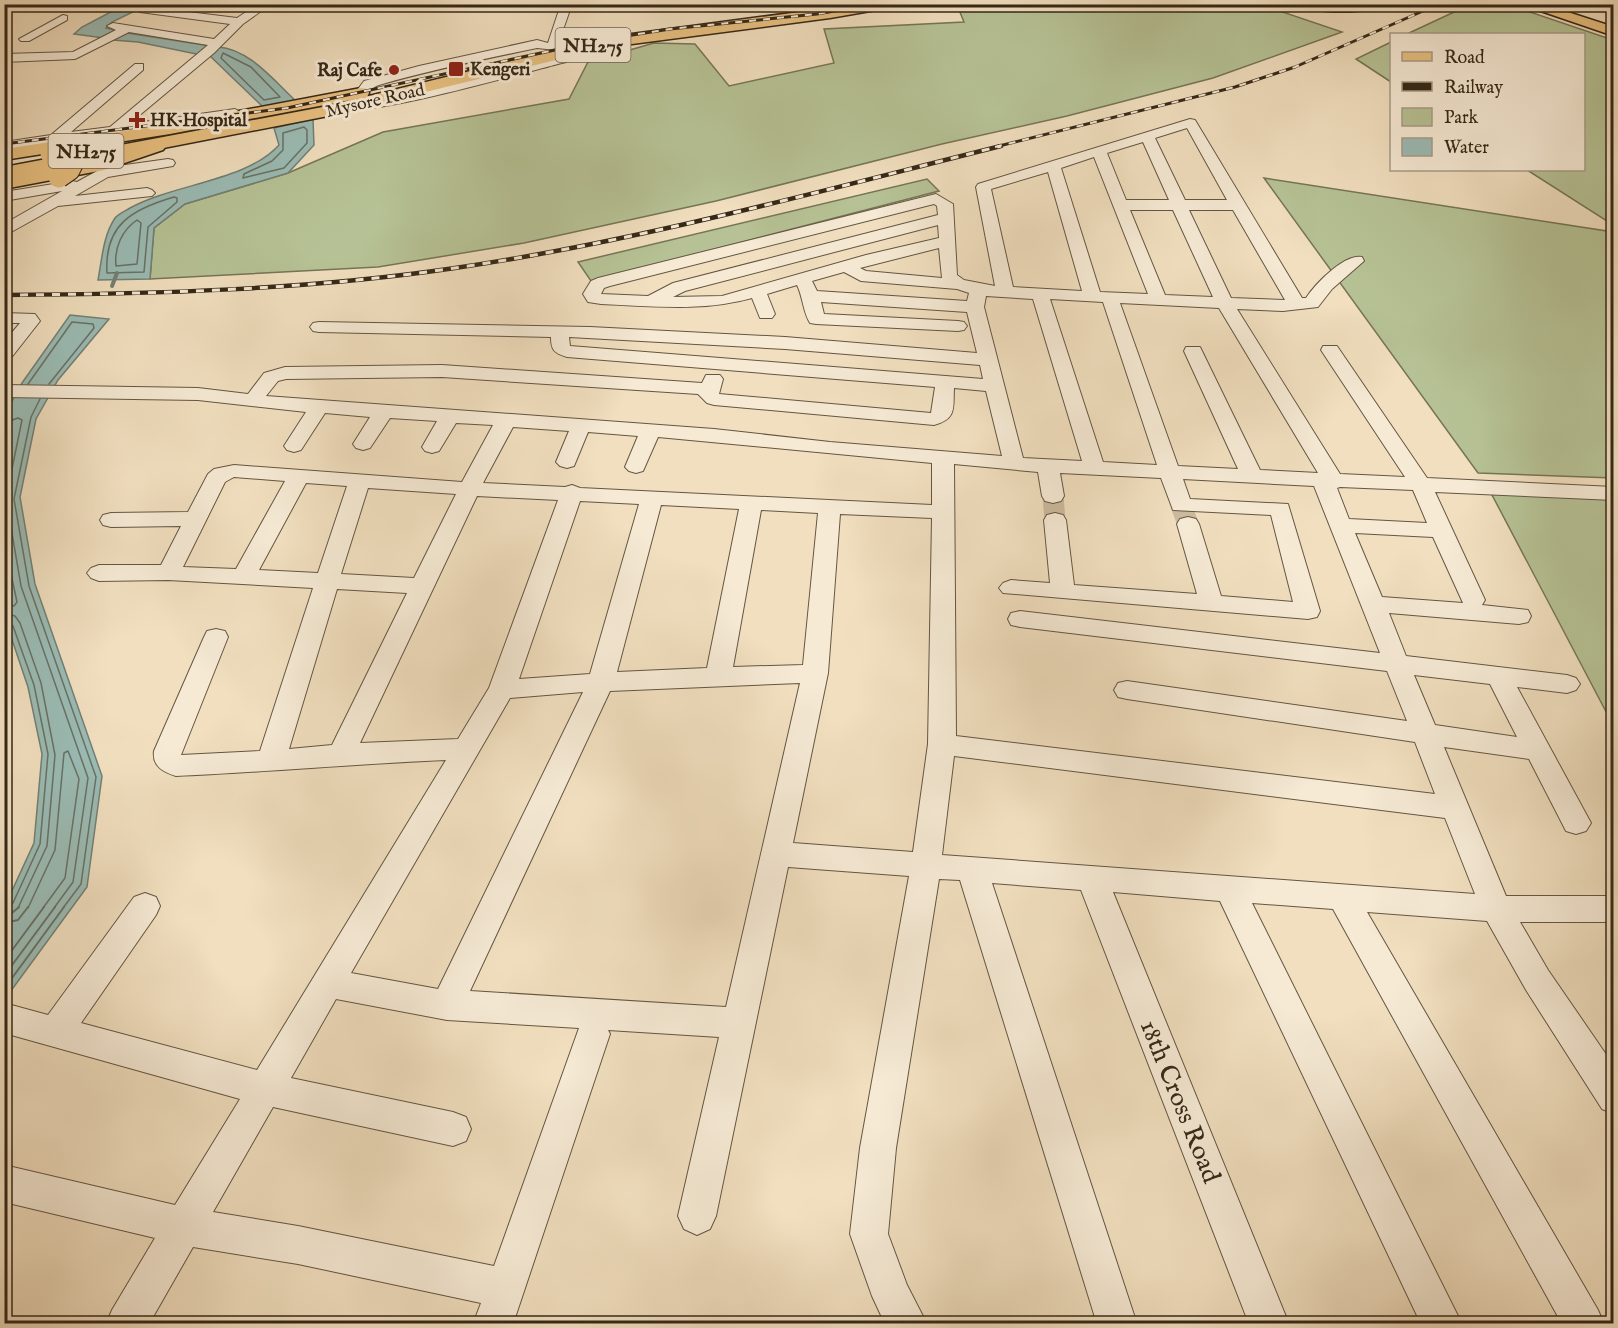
<svg xmlns="http://www.w3.org/2000/svg" width="1618" height="1328" font-family="'IM FELL English',serif">
<style>
.green{fill:#b6c295;stroke:#767556;stroke-width:1.5}
.water{fill:#9bbcb5;stroke:#728176;stroke-width:1.5}
.lines{fill:none;stroke-linecap:round;stroke-linejoin:round}
.shore-far1{stroke:#687266;stroke-width:1.5}
.shore{stroke:#687266;stroke-width:2}
.stream{stroke:#728176;stroke-width:4}
.minor-tunnel{stroke:#cbba9e;stroke-width:21;stroke-dasharray:21 10;stroke-linecap:butt}
.minor-casing{stroke:#645642;stroke-width:2}
.major-casing{stroke:#352818;stroke-width:3}
.highway-casing{stroke:#352818;stroke-width:3}
.minor{fill:#f6ead5;fill-rule:evenodd}
.major{fill:#e8c080;fill-rule:evenodd}
.highway{fill:#e8c080;fill-rule:evenodd}
.rail-far1-casing{stroke:#352818;stroke-width:3}
.rail-casing{stroke:#352818;stroke-width:4.5}
.rail-far1{stroke:#f6ead5;stroke-width:2;stroke-dasharray:7;stroke-linecap:butt}
.rail{stroke:#f6ead5;stroke-width:3;stroke-dasharray:8;stroke-linecap:butt}
.major-bridge-casing{stroke:#352818;stroke-width:23;stroke-linecap:butt}
.major-bridge{stroke:#e8c080;stroke-width:21}
.poi-dot{fill:#8f2418;stroke:#f6ead5;stroke-width:2}
.labels{text-anchor:middle;stroke-width:6;stroke-linejoin:round;paint-order:stroke}
.far-poi-label{font-size:18px;font-weight:bold;fill:#352818;stroke:#f6ead5;text-anchor:start}
.far-street-label{font-size:18px;fill:#352818;stroke:#f6ead5}
.shield{fill:#f6ead5;stroke:#6f6251;stroke-width:1.5}
.shield-label{font-size:20px;font-weight:bold;fill:#352818}
.near-street-label{font-size:26px;fill:#352818;stroke:#f6ead5}
</style>
<rect width="100%" height="100%" fill="#f1dfbf"/>
<filter id="stains"><feTurbulence type="fractalNoise" baseFrequency=".00333" numOctaves="4"/><feColorMatrix values="0 0 0 0 .2 0 0 0 0 .09 0 0 0 0 .02 0 0 0 .5 -.17"/></filter>
<radialGradient id="worn" r=".72"><stop offset=".6" stop-color="#630" stop-opacity="0"/><stop offset="1" stop-color="#630" stop-opacity=".3"/></radialGradient>
<!-- green -->
<g class="green">
<polygon points="957,5 1262,5 1342,32 1213,78 1067,116 942,144 716,201 524,243 378,267 150,279 154,228 185,204 288,173 383,132 569,99 588,62 654,43 695,44 729,86 834,63 824,29 964,22"/>
<polygon points="1509,5 1613,40 1613,225 1527,170 1584,170 1584,34 1407,34 1469,5"/>
<polygon points="1391,42 1391,82 1356,59"/>
<polygon points="1264,178 1613,232 1613,478 1478,473"/>
<polygon points="927,179 939,191 591,281 578,262"/>
<polygon points="1491,493 1613,497 1613,725"/>
</g>
<!-- water -->
<g class="water">
<polygon points="124,5 147,5 112,22 106,28 119,31 104,38 74,34 82,27"/>
<polygon points="127,33 211,46 201,55 138,42 112,40"/>
<path d="M218,47C250,49 275,82 297,102L263,107L209,55Z"/>
<path d="M313,119L314,145L288,173L185,204L154,228L150,279L98,280C102,259 103,236 115,218C118,214 125,211 130,208C173,184 247,181 279,145L274,128Z"/>
<polygon points="70,315 109,319 58,380 36,419 20,497 35,584 102,776 87,887 5,999 5,906 34,843 42,754 28,687 5,619 5,414 22,383"/>
</g>
<g class="lines">
<!-- shore-far1 -->
<g class="shore-far1">
<polygon points="223,53 251,67 280,97 264,100 221,58"/>
<polygon points="304,127 307,130 307,143 284,168 243,178 244,174 272,161 283,150 283,133"/>
<path d="M174,197L177,198V202L148,227L144,272L107,273C104,224 133,209 174,197Z"/>
<path d="M137,220L141,223L137,264L116,266C114,248 122,230 137,220Z"/>
<polyline points="28,384 72,322 93,324 94,328 49,384"/>
<polyline points="40,399 31,417 14,499 29,586 96,777 81,884 63,908"/>
<polyline points="4,423 18,418 22,420 6,498 21,586 88,778 73,882 54,908"/>
<polyline points="4,541 17,602 14,606 4,604"/>
<polyline points="4,613 15,616 20,623 41,683 55,755 47,846 18,908"/>
<polyline points="4,621 13,626 34,685 48,754 40,844 13,903 4,907"/>
<polyline points="28,908 55,850 64,753 68,751 79,779 65,878 43,908"/>
</g>
<!-- shore -->
<g class="shore">
<polyline points="4,914 12,913 19,907"/>
<polyline points="4,923 18,920 28,907"/>
<polyline points="4,961 44,907"/>
<polyline points="4,976 55,907"/>
<polyline points="4,989 64,907"/>
</g>
<!-- stream -->
<polyline class="stream" points="112,286 117,273"/>
<!-- minor-tunnel -->
<g class="minor-tunnel">
<polyline points="1053,496 1055,520"/>
<polyline points="1181,505 1188,524"/>
</g>
<!-- minor casing -->
<g class="minor-casing">
<g id="minor">
<polygon points="258,4 271,4 243,24 214,53 129,124 235,109 242,113 240,116 4,150 4,142 51,135 135,64 143,64 143,70 71,132 110,127 208,45 129,32 75,59 4,62 4,54 73,52 116,30 107,26 113,23 214,39 230,24 140,12 135,9 140,6 237,18"/>
<path d="M561,4H572L556,50L537,48C484,59 431,70 379,85C371,87 369,95 361,97L355,93L364,81L419,66L537,40L548,43Z"/>
<polygon points="63,15 67,16 67,20 29,41 21,41 19,39"/>
<path d="M574,46L580,50L566,62C536,69 356,122 340,107L347,103L384,100L558,56Z"/>
<path d="M1190,119L1195,120L1302,298H1306C1315,284 1345,253 1362,257L1364,261L1332,289L1318,307L1283,311L1237,309L1340,474L1405,477L1321,350L1323,346H1337L1427,478L1614,487V500L1435,492L1485,600L1482,605L1528,610L1531,616L1528,622L1519,624L1389,613L1406,656L1567,675L1576,678L1580,684L1576,690L1567,693L1517,687L1591,823L1586,831L1576,834L1566,831L1529,759L1444,747L1506,896H1614V922H1520L1548,970L1614,1066V1114L1602,1109L1526,990L1487,921L1367,912L1598,1310L1604,1324H1562L1333,909L1252,903L1462,1324H1421L1220,901L1113,892L1289,1324H1249L1081,890L992,883L1137,1324H1097L960,880L939,879L896,1148L888,1234L907,1285L927,1324H885L872,1296L850,1234L860,1148L909,876L788,867L716,1216L710,1229L697,1235L684,1229L678,1216L719,1037L608,1030L610,1034L513,1324H473L481,1303L298,1264L193,1247L149,1324H106L112,1310L155,1238L4,1202V1165L175,1205L240,1099L4,1033V1003L48,1015L134,897L145,893L156,897L160,906L156,915L81,1023L257,1070L446,760C356,764 266,772 176,776C163,772 152,766 154,751L204,637L207,631L216,629L225,631L228,637L181,755L260,751L313,588L168,580L99,581L91,578L87,573L91,568L99,565H161L181,526L111,527L103,525L100,520L103,515L111,513L188,512L208,474L214,469L234,465L462,482L493,425L456,423L439,451L432,453L425,451L422,447L437,421L390,418L370,448L363,450L356,448L353,444L370,417L325,413L301,450L294,452L287,450L284,446L306,412L198,400L4,397V385L198,388L248,394L264,373L285,367L442,365L702,383L706,375H720L723,379L719,394L931,413L935,387L567,357C554,353 551,350 551,337L319,332L313,331L310,327L313,323L319,322L590,327L785,337L977,353L967,312L821,302L824,314L958,321L964,322L967,326L964,330L958,331L816,324L810,323C803,312 803,297 797,285L767,294L775,314L772,318H760L752,298C702,312 652,306 601,304L588,302L583,294L591,281L598,278L936,194L953,204L957,275L964,280L995,286L976,187L978,184ZM1187,128L1227,200H1185L1155,138ZM1143,142L1169,200H1126L1107,153ZM1094,157L1148,294L1100,292L1061,168ZM1048,172L1082,291L1013,287L991,189ZM934,204L937,206L938,215L673,283L648,296L601,294L604,288L610,286ZM1130,210H1173L1213,297L1165,295ZM1189,210H1233L1285,300L1231,298ZM938,225L939,238L866,255L722,296L673,297L685,291ZM939,248L942,278L866,271L860,268ZM844,272L861,281L957,289L969,293L967,301L817,291L812,281ZM986,296L1033,299L1082,461L1023,458L984,307ZM1050,299L1103,302L1157,465L1103,462ZM1120,303L1219,308L1318,473L1260,470L1202,351L1200,347H1186L1184,351L1238,469L1178,466ZM569,337L785,349L980,365L983,379L570,346ZM442,377L698,394L707,403L714,405L934,425C957,419 953,408 954,388L986,391L1002,456L830,442L714,429L266,396L278,381L286,379ZM513,427L569,431L556,462L560,466L567,468L574,466L588,432L638,436L625,467L629,471L636,473L643,471L658,437L932,463V505L580,488L572,485L565,487L483,483ZM954,464L1038,472L1042,496L1045,501L1053,503L1061,501L1064,496L1060,473L1161,478L1173,510L1271,515L1293,602L1221,596L1199,524L1196,519L1188,517L1180,519L1177,524L1197,594L1074,585L1066,520L1063,515L1055,513L1047,515L1044,520L1050,583L1011,580L1003,583L999,588L1003,593L1308,619L1317,617L1320,611L1288,504L1190,499L1183,479L1314,486L1380,653L1020,611L1011,613L1008,619L1011,625L1020,627L1387,671L1407,721L1127,681L1118,683L1114,690L1118,697L1127,699L1415,742L1435,794L956,736ZM234,477L285,481L236,569L183,567L225,482ZM306,483L347,486L318,573L259,570ZM1340,487L1413,490L1427,523L1349,519L1337,488ZM368,488L456,494L414,578L341,574ZM477,496L558,500L489,688L458,739L360,743ZM580,501L639,504L590,674L519,679ZM661,505L739,509L707,668L617,672ZM761,510L818,513L803,665L733,667ZM840,514L932,518L928,744L913,852L793,843L828,673ZM1355,533L1433,537L1463,603L1382,597ZM337,589L407,593L332,745L289,749ZM1414,675L1490,684L1517,737L1435,725ZM800,683L726,1007L470,991L610,691ZM583,692L438,989L351,973L510,698ZM954,756L1445,818L1475,894L942,855ZM336,999L447,1020L579,1028L494,1266L298,1226L213,1212L273,1107L453,1146L466,1141L471,1129L466,1117L453,1112L291,1078Z"/>
<polygon points="168,159 173,160 175,163 173,166 108,177 75,196 147,188 152,190 155,193 152,196 58,206 4,236 4,224 62,191 4,201 4,192 72,181 77,182 97,171 97,164 104,160 109,161 111,167"/>
<polygon points="4,313 35,314 40,321 11,358 4,359 4,342 20,323 4,323"/>
</g>
</g>
<!-- major casing -->
<g class="major-casing">
<g id="major">
<polygon points="361,88 367,89 369,93 367,97 170,134 4,160 4,149 170,124"/>
<polygon points="157,141 163,142 166,146 163,150 104,170 4,189 4,177 100,159"/>
</g>
</g>
<!-- highway casing -->
<g class="highway-casing">
<g id="highway">
<polygon points="860,4 895,4 888,8 830,18 609,47 328,116 4,179 4,167 328,106 609,37"/>
<path d="M1301,4H1382C1370,14 1313,14 1301,4Z"/>
<polygon points="1520,4 1543,4 1614,27 1614,36"/>
</g>
</g>
<!-- minor -->
<use href="#minor" class="minor"/>
<!-- major -->
<use href="#major" class="major"/>
<!-- highway -->
<use href="#highway" class="highway"/>
<!-- rail-far1 casing -->
<g class="rail-far1-casing">
<g id="rail-far1">
<polyline points="4,144 287,108 601,40 670,29 817,14 875,4"/>
<polyline points="995,147 1235,87 1295,67 1439,4"/>
</g>
</g>
<!-- rail casing -->
<g class="rail-casing">
<path id="rail" d="M4,295C155,294 306,290 455,268C640,241 820,191 1001,146"/>
</g>
<!-- rail-far1 -->
<use href="#rail-far1" class="rail-far1"/>
<!-- rail -->
<use href="#rail" class="rail"/>
<!-- major-bridge casing -->
<g class="major-bridge-casing">
<polyline id="major-bridge" points="51,154 63,156 72,164 69,170 59,177"/>
</g>
<!-- major-bridge -->
<use href="#major-bridge" class="major-bridge"/>
</g>
<!-- markers -->
<g class="poi-dot">
<rect x="448" y="61" width="16" height="16" rx="3"/>
<circle cx="394" cy="70" r="6"/>
<path d="M134 111h6v6h6v6h-6v6h-6v-6h-6v-6h6z"/>
</g>
<g class="labels">
<!-- far-poi labels -->
<g class="far-poi-label">
<text x="470" y="75">Kengeri</text>
<text x="382" y="76" text-anchor="end">Raj Cafe</text>
<text x="150" y="126">HK Hospital</text>
</g>
<!-- far-street labels -->
<g class="far-street-label">
<text transform="translate(375 100) rotate(-13)" y="6">Mysore Road</text>
</g>
<!-- shield labels -->
<g class="shield">
<rect x="555.5" y="28" width="75" height="34" rx="4.5"/>
<rect x="48.5" y="134" width="75" height="34" rx="4.5"/>
</g>
<g class="shield-label">
<text x="593" y="52">NH275</text>
<text x="86" y="158">NH275</text>
</g>
<!-- near-street labels -->
<g class="near-street-label">
<text transform="translate(1181 1101) rotate(68)" y="9">18th Cross Road</text>
</g>
</g>
<!-- margin -->
<rect width="1618" height="1328" fill="none" stroke="#f1dfbf" stroke-width="24"/>
<rect x="6" y="6" width="1606" height="1316" fill="none" stroke="#352818" stroke-width="3"/>
<rect x="12" y="12" width="1594" height="1304" fill="none" stroke="#352818" stroke-width="1.5"/>
<!-- legend -->
<rect x="1390" y="33" width="195" height="138" fill="#f6ead5" stroke="#a99c89" stroke-width="1.5"/>
<rect x="1402" y="52" width="30" height="9" fill="#e8c080" stroke="#a99c89" stroke-width="1.5"/>
<text x="1444" y="63" font-size="18" fill="#352818">Road</text>
<rect x="1402" y="82" width="30" height="9" fill="#352818" stroke="#a99c89" stroke-width="1.5"/>
<text x="1444" y="93" font-size="18" fill="#352818">Railway</text>
<rect x="1402" y="108" width="30" height="18" fill="#b6c295" stroke="#a99c89" stroke-width="1.5"/>
<text x="1444" y="123" font-size="18" fill="#352818">Park</text>
<rect x="1402" y="138" width="30" height="18" fill="#9bbcb5" stroke="#a99c89" stroke-width="1.5"/>
<text x="1444" y="153" font-size="18" fill="#352818">Water</text>
<rect width="100%" height="100%" filter="url(#stains)"/>
<rect width="100%" height="100%" fill="url(#worn)"/>
</svg>
